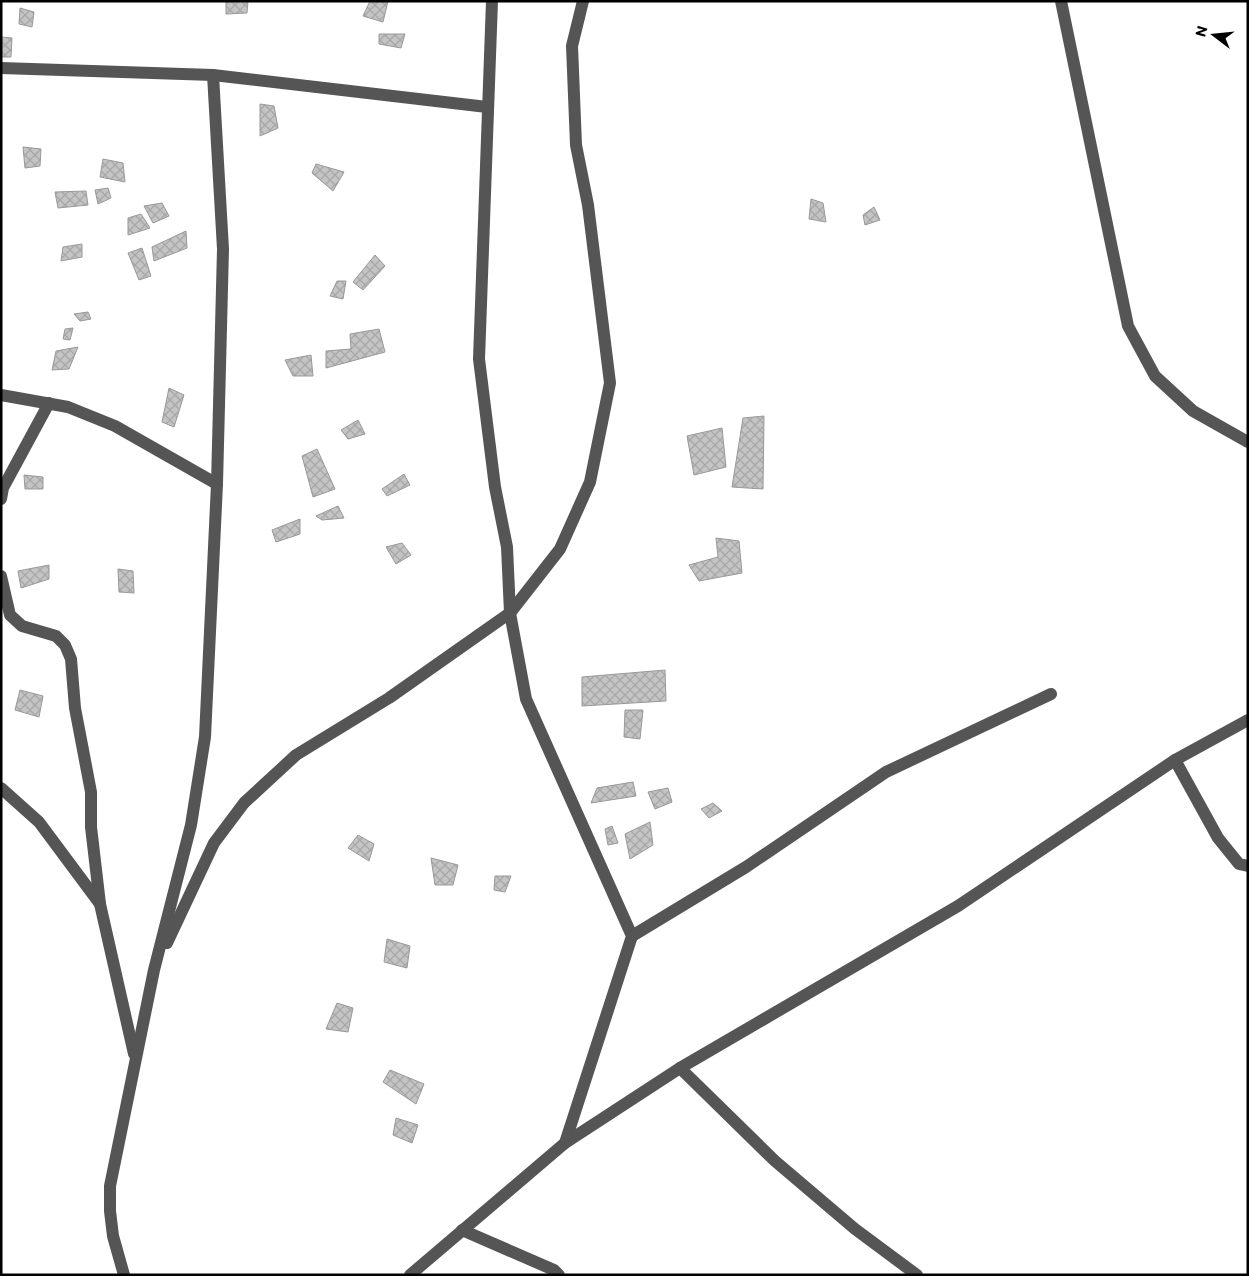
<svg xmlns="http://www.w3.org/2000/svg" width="1249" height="1276" font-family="Commissioner,sans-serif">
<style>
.building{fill:url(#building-cross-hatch);stroke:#999}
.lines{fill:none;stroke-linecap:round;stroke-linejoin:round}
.minor{stroke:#555;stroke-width:12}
</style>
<defs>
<pattern id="building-cross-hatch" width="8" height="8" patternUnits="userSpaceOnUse" patternTransform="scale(1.25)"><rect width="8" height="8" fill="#c4c4c4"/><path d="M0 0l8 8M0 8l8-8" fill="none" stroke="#a7a7a7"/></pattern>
</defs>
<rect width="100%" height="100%" fill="#fff"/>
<!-- building -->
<g class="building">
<polygon points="226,1 248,1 247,13 226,14"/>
<polygon points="370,1 388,1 383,22 363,16"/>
<polygon points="20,8 34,12 32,27 19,24"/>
<polygon points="379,34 405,34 401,48 379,44"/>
<polygon points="1,37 12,38 11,57 1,57"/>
<polygon points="260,104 274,106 278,128 260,136"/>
<polygon points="23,147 41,149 40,166 25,168"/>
<polygon points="103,159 123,163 125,182 100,177"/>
<polygon points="316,164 344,172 333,191 312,173"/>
<polygon points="108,188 111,198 98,204 95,190"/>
<polygon points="86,191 88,205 58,208 55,192"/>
<polygon points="811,199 823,203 826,222 809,219"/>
<polygon points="162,203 169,216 153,223 144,206"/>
<polygon points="874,207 880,220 865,225 863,215"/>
<polygon points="141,214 150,228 128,235 128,218"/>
<polygon points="186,231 187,248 154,261 152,247"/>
<polygon points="82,244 82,257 61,261 63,247"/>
<polygon points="142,248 151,276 139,280 128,253"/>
<polygon points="375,255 385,266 363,290 353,282"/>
<polygon points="337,281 346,281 343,299 330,296"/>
<polygon points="88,312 91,319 80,321 74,314"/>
<polygon points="73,328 70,340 63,339 65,329"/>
<polygon points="379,329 385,352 326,368 326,351 351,349 350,334"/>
<polygon points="78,347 69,369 52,370 56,351"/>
<polygon points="311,355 313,376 293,376 285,360"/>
<polygon points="169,388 184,395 174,427 162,422"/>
<polygon points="764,416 763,489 732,487 743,418"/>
<polygon points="358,420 365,434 348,439 341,430"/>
<polygon points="722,428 726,467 694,475 687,436"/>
<polygon points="317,449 335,489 313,497 302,456"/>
<polygon points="404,474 410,485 387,496 382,489"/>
<polygon points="24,475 43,477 43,489 25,489"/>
<polygon points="338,506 344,518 322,520 316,516"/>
<polygon points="300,519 300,534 276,542 272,530"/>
<polygon points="716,538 739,541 742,573 699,581 689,565 718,557"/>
<polygon points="402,543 411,555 396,564 386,547"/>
<polygon points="49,565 49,579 21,588 18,571"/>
<polygon points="118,569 133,571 134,593 119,592"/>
<polygon points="665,670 666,701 582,706 582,677"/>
<polygon points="20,690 43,696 39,717 15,710"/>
<polygon points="625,710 643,710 640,739 624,737"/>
<polygon points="633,782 636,796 591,803 597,788"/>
<polygon points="668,788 672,802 655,809 648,792"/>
<polygon points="713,803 722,811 709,818 701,809"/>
<polygon points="650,822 653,845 630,859 625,834"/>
<polygon points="612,826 618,843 608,845 605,829"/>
<polygon points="358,835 374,844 369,861 348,848"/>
<polygon points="431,858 458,865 453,885 435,885"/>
<polygon points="495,876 511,876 505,892 494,890"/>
<polygon points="387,939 410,946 407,968 384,962"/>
<polygon points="337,1003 353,1008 348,1032 326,1029"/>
<polygon points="390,1070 424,1084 416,1104 383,1082"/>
<polygon points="396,1118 418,1125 412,1143 393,1135"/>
</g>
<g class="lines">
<!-- minor -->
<g class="minor">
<polyline points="492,1 479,359 495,487 507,547 510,613 526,699 632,936 565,1143"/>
<polyline points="1061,1 1128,326 1155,376 1193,411 1248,442"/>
<polyline points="1,68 213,75 487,107"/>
<polyline points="1,395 68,407 115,426 217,484"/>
<polyline points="1,499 3,488 49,403"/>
<polyline points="1,576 10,615 22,626 56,636 65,645 71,659 75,708 91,792 91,827 100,904"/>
<polyline points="1175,760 1218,838 1239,864 1248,866"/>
<polyline points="1,788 39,822 100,904 134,1054"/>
<polyline points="632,936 746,867 886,772 1051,694"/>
<polyline points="167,943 214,843 244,803 296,755 389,698 510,613 560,549 590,482 610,383 588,205 576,145 572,46 583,1"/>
<polyline points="680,1068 775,1161 855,1229 917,1275"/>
<polyline points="462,1230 554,1270 559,1275"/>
<polyline points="124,1275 113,1236 110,1211 110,1186 154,970 191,825 205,737 217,484 223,249 213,75"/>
<polyline points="410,1275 565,1143 680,1068 958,906 1175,760 1248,720"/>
</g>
</g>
<!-- border -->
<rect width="1249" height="1276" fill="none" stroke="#000000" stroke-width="5"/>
<!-- north arrow -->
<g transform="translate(1214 35) rotate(286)" stroke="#ffffff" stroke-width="4" paint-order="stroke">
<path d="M0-4L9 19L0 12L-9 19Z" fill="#000000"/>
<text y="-8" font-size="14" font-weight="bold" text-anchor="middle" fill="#000000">N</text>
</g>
</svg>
